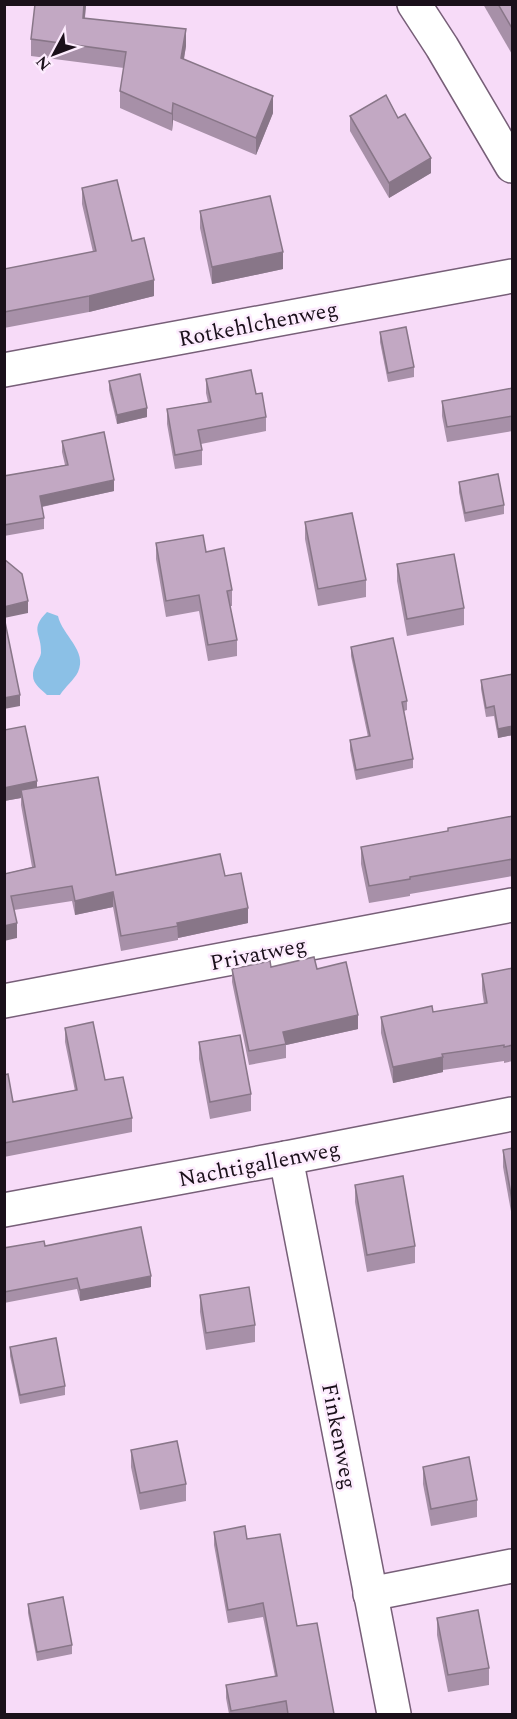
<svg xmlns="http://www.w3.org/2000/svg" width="517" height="1719" font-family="Spectral,serif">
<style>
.water{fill:#8bc0e6}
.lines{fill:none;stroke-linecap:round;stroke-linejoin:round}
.minor-casing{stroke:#775f78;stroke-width:36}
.major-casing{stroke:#775f78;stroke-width:36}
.minor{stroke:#fff;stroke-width:33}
.major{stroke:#fff;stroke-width:33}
.wall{fill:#a790a8}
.shaded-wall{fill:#887688}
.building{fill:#c2a8c3;stroke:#887688;stroke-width:1.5}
.labels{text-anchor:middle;stroke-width:5;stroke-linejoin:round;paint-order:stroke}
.street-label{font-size:22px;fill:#1a101a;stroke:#fdecfe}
</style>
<rect width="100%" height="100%" fill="#f7dbf8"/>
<!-- water -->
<path class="water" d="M47,612L58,616C62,635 88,651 78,672C74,680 65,687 60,695H47C42,690 33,684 33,676C32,667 40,660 41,653C42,633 29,630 47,612Z"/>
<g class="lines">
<!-- minor casing -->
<g class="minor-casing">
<g id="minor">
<polyline points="4,370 512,276"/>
<polyline points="4,1001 512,905"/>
<polyline points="286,1158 394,1714"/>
<polyline points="4,1210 286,1158 512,1114"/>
<polyline points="370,1594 512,1566"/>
</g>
</g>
<!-- major casing -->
<g class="major-casing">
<polyline id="major" points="414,4 442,47 512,166"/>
</g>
<!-- minor -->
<use href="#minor" class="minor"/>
<!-- major -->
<use href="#major" class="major"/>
</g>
<!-- wall -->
<g class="wall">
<polygon points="86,4 85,18 186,46 184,59 273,113 256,155 173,120 172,131 120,108 120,91 124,68 31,56 31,39"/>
<polygon points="483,4 513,4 513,56"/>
<polygon points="350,116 431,173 389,198 350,131"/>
<polygon points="82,188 132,241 154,296 89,312 4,328 4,269 93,252 82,204"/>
<polygon points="200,211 283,269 212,284 200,228"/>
<polygon points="380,332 414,367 414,377 388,382 380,342"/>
<polygon points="206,379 256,394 266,417 266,431 201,444 202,450 202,465 175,469 167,424 167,409 208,402 206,393"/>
<polygon points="109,381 147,417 117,424 109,390"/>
<polygon points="513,388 513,431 447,442 442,416 442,401"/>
<polygon points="62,441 114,491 42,507 44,518 44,529 4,536 4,476 65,465 62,452"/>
<polygon points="459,482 504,505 504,514 465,522 459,492"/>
<polygon points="305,522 366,580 366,597 318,606 305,539"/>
<polygon points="156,543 206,552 232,590 232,606 230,606 237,640 237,656 208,661 199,611 166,617 156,559"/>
<polygon points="397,564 464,608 464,625 407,636 397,581"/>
<polygon points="351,647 407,701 407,710 404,711 413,759 413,768 356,780 350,750 350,740 368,737 351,656"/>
<polygon points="513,674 513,735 498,738 494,716 486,717 481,689 481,680"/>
<polygon points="4,730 37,788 116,875 225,876 248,923 178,938 178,940 121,951 113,907 75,915 72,901 14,910 17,938 4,874 32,867 21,805 21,798 4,801"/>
<polygon points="513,816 513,876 410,894 410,896 369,903 361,864 361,847 448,831 448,828"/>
<polygon points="271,967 317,969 358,1029 286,1045 286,1058 249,1065 232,982 232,969"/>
<polygon points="513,968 513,1061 504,1063 504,1061 443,1070 443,1072 393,1083 381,1033 381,1017 433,1012 484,1004 482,990 482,974"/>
<polygon points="65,1028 105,1080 132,1118 132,1132 4,1157 4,1075 13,1102 75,1091 65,1042"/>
<polygon points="199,1042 251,1094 251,1111 210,1119 199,1059"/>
<polygon points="513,1148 513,1217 512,1217 503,1167 503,1150"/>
<polygon points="355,1185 415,1246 415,1263 367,1272 355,1202"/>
<polygon points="45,1246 151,1287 80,1301 77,1289 4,1303 4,1248"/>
<polygon points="200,1295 255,1325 255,1342 206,1350 200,1312"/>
<polygon points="10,1347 65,1386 65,1395 20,1404 10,1356"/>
<polygon points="131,1450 186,1484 186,1501 140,1510 131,1467"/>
<polygon points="423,1467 477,1500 477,1517 431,1526 423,1484"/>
<polygon points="214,1532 247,1539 297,1626 334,1714 229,1714 226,1698 226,1685 275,1676 263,1617 228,1623 214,1545"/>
<polygon points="28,1604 72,1645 72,1654 37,1661 28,1613"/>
<polygon points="437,1618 489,1668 489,1685 448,1692 437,1635"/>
</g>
<!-- shaded-wall -->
<g class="shaded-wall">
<polygon points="84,4 86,5 83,35 83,18"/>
<polygon points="186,29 186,46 181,75 181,58"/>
<polygon points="273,96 273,113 256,155 256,138"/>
<polygon points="173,103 173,120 172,131 172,114"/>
<polygon points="431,158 431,173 389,198 389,183"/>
<polygon points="283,252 283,269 212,284 212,267"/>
<polygon points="154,280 154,296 89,312 89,296"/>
<polygon points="147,408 147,417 117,424 117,415"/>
<polygon points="114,480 114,491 40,507 40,496"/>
<polygon points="28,601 28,613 4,618 4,607"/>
<polygon points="20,695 20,706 4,709 4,698"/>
<polygon points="513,726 513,735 498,738 498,729"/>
<polygon points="37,781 37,794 21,790 21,798 4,801 4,788"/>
<polygon points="113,892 113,907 75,915 75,901"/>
<polygon points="248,908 248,923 178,938 177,923"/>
<polygon points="17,923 17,938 4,941 4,926"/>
<polygon points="358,1015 358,1029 286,1045 283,1032"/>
<polygon points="443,1057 443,1072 393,1083 393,1067"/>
<polygon points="151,1276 151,1287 80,1301 80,1290"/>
</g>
<!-- building -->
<g class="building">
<polygon points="35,4 84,4 83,18 186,29 181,58 273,96 256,138 173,103 172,114 120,91 126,52 31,39"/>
<polygon points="498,4 513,4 513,30"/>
<polygon points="386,95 398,118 405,114 431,158 389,183 350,116"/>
<polygon points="117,180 132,241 144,238 154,280 89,296 4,312 4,269 96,251 82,188"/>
<polygon points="270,196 283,252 212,267 200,211"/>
<polygon points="406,327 414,367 388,373 380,332"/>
<polygon points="251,370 256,394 262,393 266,417 198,430 202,450 175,455 167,409 211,402 206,379"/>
<polygon points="140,374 147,408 117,415 109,381"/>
<polygon points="513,388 513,416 447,427 442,401"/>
<polygon points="104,432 114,480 40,496 44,518 4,525 4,476 68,465 62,441"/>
<polygon points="498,474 504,505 465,513 459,482"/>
<polygon points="352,513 366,580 318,589 305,522"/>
<polygon points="203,535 206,552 224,548 232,590 227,591 237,640 208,645 199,595 166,601 156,543"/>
<polygon points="454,554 464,608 407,619 397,564"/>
<polygon points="4,559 22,574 28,601 4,607"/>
<polygon points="4,617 20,695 4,698"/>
<polygon points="393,638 407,701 402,702 413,759 356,770 350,740 370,736 351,647"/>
<polygon points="513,674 513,726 498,729 494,706 486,708 481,680"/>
<polygon points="25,726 37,781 4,788 4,730"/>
<polygon points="98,777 116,875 220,854 225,876 241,873 248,908 177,923 178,926 121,936 113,892 75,901 72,886 11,896 17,923 4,926 4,874 35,867 21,790"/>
<polygon points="513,816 513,859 410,877 410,879 369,886 361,847 448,831 448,828"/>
<polygon points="314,957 317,969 346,962 358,1015 283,1032 286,1044 249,1051 232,969 270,961 271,967"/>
<polygon points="513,968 513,1045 504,1047 504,1045 442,1054 443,1057 393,1067 381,1017 432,1006 433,1012 487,1003 482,974"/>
<polygon points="93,1022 105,1080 123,1077 132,1118 4,1143 4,1075 8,1074 13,1102 77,1090 65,1028"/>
<polygon points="240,1035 251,1094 210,1102 199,1042"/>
<polygon points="513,1148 513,1200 512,1200 503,1150"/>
<polygon points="403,1176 415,1246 367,1255 355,1185"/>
<polygon points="141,1227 151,1276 80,1290 77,1278 4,1292 4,1248 44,1241 45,1246"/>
<polygon points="249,1287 255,1325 206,1333 200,1295"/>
<polygon points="56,1338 65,1386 20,1395 10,1347"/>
<polygon points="177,1441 186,1484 140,1493 131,1450"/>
<polygon points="469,1457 477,1500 431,1509 423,1467"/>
<polygon points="245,1526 247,1539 280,1534 297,1626 317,1623 334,1714 288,1714 286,1701 231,1711 226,1685 277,1676 263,1603 228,1610 214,1532"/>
<polygon points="63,1597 72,1645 37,1652 28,1604"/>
<polygon points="478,1610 489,1668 448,1675 437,1618"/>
</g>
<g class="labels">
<!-- street labels -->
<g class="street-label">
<text transform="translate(258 323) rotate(-11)" y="8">Rotkehlchenweg</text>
<text transform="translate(258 953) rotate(-11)" y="8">Privatweg</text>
<text transform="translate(259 1163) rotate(-11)" y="8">Nachtigallenweg</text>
<text transform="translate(340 1436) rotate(79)" y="8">Finkenweg</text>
</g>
</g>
<!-- border -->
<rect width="517" height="1719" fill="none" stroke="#1a101a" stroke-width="12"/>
<!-- north arrow -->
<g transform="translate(54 54) rotate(229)" stroke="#fdecfe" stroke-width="4.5" paint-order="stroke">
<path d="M0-4.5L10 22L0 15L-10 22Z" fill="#1a101a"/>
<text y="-9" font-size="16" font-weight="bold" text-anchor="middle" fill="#1a101a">N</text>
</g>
</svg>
